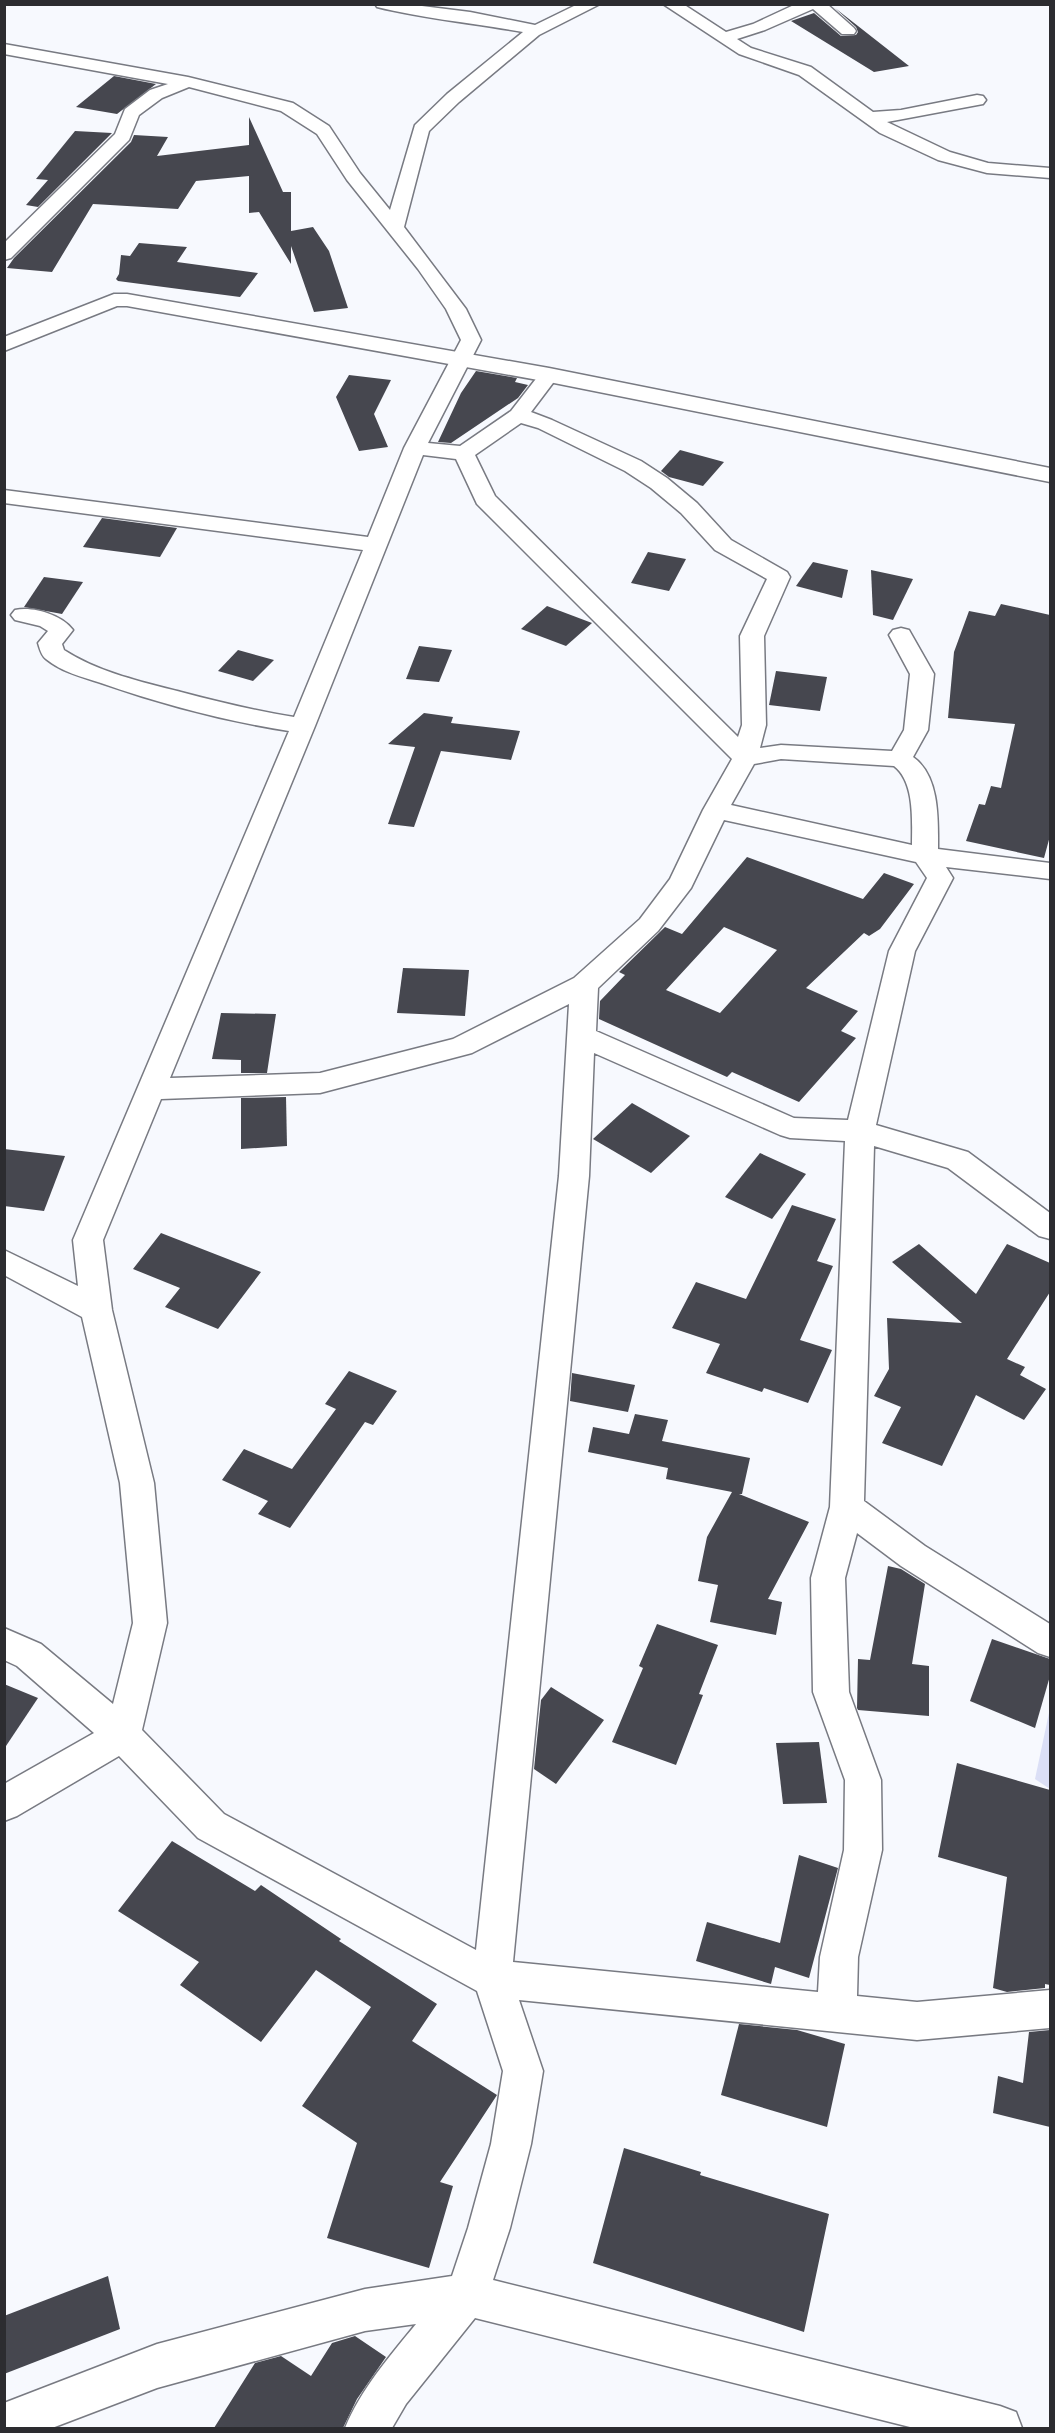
<svg xmlns="http://www.w3.org/2000/svg" width="1055" height="2433" font-family="Inter,sans-serif">
<style>
.green{fill:#dbdff6}
.building{fill:#46474f;fill-rule:evenodd}
.lines{fill:none;stroke-linecap:round;stroke-linejoin:round}
.minor-casing{stroke:#787a82;stroke-width:3}
.tertiary-casing{stroke:#787a82;stroke-width:3}
.minor{fill:#fff;fill-rule:evenodd}
.tertiary{fill:#fff;fill-rule:evenodd}
</style>
<rect width="100%" height="100%" fill="#f7f9fe"/>
<!-- green -->
<polygon class="green" points="1050,1708 1050,1789 1035,1779"/>
<!-- building -->
<g class="building">
<polygon points="835,8 909,66 874,72 791,21 814,13 841,36 856,35 858,32 856,27"/>
<polygon points="114,76 156,84 117,114 76,107"/>
<polygon points="249,117 283,192 291,192 291,231 313,227 329,251 348,308 314,312 291,246 291,264 259,212 249,213 249,176 196,181 178,209 93,204 52,272 7,268 14,258 131,142 134,135 168,137 157,156 249,145"/>
<polygon points="75,131 112,133 38,207 26,205 48,180 36,179"/>
<polygon points="139,243 187,247 177,262 258,273 240,297 118,281 116,279 119,274 121,255 130,256"/>
<polygon points="476,371 517,378 515,382 528,385 518,398 451,443 438,442 461,393"/>
<polygon points="349,375 391,380 374,414 388,447 359,451 336,397"/>
<polygon points="680,450 724,462 703,486 669,477 661,471"/>
<polygon points="102,518 177,528 160,557 83,547"/>
<polygon points="648,552 686,559 669,591 631,583"/>
<polygon points="813,562 848,570 842,598 796,586"/>
<polygon points="871,570 913,579 893,620 873,615"/>
<polygon points="44,577 83,582 62,614 24,607"/>
<polygon points="1001,604 1050,615 1050,836 1044,858 966,841 979,804 985,805 991,786 1001,788 1015,724 948,718 954,652 969,611 995,616"/>
<polygon points="547,606 592,623 566,646 521,629"/>
<polygon points="419,646 452,650 439,682 406,679"/>
<polygon points="238,650 274,660 253,681 218,671"/>
<polygon points="776,671 827,677 820,711 769,705"/>
<polygon points="424,713 453,717 451,723 520,731 511,760 441,751 414,827 388,824 415,747 388,744"/>
<path d="M747,857L863,899L884,873L914,884L880,929L869,936L864,933L806,988L858,1011L841,1031L856,1038L799,1102L732,1072L727,1077L599,1019L600,1001L625,975L619,972L665,927L682,934ZM724,927L777,950L720,1013L666,990Z"/>
<polygon points="403,968 469,970 465,1016 397,1013"/>
<polygon points="221,1013 276,1014 267,1073 241,1073 241,1060 212,1059"/>
<polygon points="286,1097 287,1146 241,1149 241,1098"/>
<polygon points="632,1103 690,1136 651,1173 593,1139"/>
<polygon points="4,1149 65,1156 44,1211 4,1206"/>
<polygon points="760,1153 806,1174 772,1219 725,1197"/>
<polygon points="792,1205 836,1219 817,1261 833,1266 800,1340 832,1350 808,1403 764,1388 762,1392 706,1373 720,1344 672,1328 696,1282 746,1299"/>
<polygon points="161,1233 261,1272 218,1329 165,1307 180,1288 133,1269"/>
<polygon points="919,1244 976,1294 1007,1244 1050,1263 1050,1292 1007,1359 1025,1367 1020,1375 1046,1389 1024,1420 976,1395 942,1466 882,1443 901,1407 874,1396 889,1369 887,1318 962,1323 892,1262"/>
<polygon points="349,1371 397,1391 373,1425 365,1422 290,1528 258,1514 268,1501 222,1480 244,1449 292,1469 336,1409 325,1404"/>
<polygon points="572,1373 635,1385 628,1412 570,1401"/>
<polygon points="635,1414 668,1420 662,1441 750,1458 742,1494 739,1494 809,1522 768,1599 782,1602 776,1635 710,1622 718,1585 698,1581 707,1537 732,1492 666,1479 668,1468 588,1452 593,1427 629,1434"/>
<polygon points="888,1566 901,1569 925,1584 912,1664 929,1666 929,1716 858,1710 857,1708 858,1659 870,1660"/>
<polygon points="657,1624 718,1645 699,1694 703,1695 676,1765 612,1742 643,1668 639,1666"/>
<polygon points="992,1639 1050,1659 1050,1676 1035,1728 970,1701"/>
<polygon points="4,1684 38,1698 4,1749"/>
<polygon points="551,1687 604,1720 556,1784 534,1769 541,1700"/>
<polygon points="819,1742 827,1803 783,1804 776,1743"/>
<polygon points="957,1763 1050,1790 1050,1985 1045,1984 1045,1988 1007,1992 993,1988 1007,1877 938,1857"/>
<polygon points="172,1841 255,1891 261,1885 341,1939 339,1941 437,2004 412,2041 497,2095 440,2182 453,2186 429,2268 327,2238 357,2143 302,2106 371,2007 316,1970 261,2042 180,1985 199,1962 118,1911"/>
<polygon points="799,1855 838,1868 809,1978 775,1967 771,1984 696,1961 707,1922 780,1943"/>
<polygon points="739,2024 797,2030 845,2044 827,2127 721,2095"/>
<polygon points="1050,2030 1050,2127 993,2113 998,2076 1023,2083 1029,2032"/>
<polygon points="624,2148 701,2172 700,2175 829,2214 804,2332 593,2263"/>
<polygon points="108,2276 120,2329 4,2374 4,2316"/>
<polygon points="355,2336 386,2357 357,2399 343,2428 214,2428 255,2363 281,2356 311,2376 332,2343"/>
</g>
<g class="lines">
<!-- minor casing -->
<g class="minor-casing">
<g id="minor">
<path d="M375,4H406L470,12L535,25L578,4H600L539,35L459,102L429,131L404,227L466,309L481,340L428,443L460,446L511,411L542,371H556L559,375L531,412L552,420L641,461L667,478L697,503L731,540L787,572L790,577L764,636L766,725L760,748L781,745L892,751L904,730L910,674L889,635L893,630L901,628L909,630L934,674L928,730L913,757C940,776 938,820 938,849L1050,863V879L946,867L953,878L915,951L876,1125L968,1152L1050,1213V1239L1039,1236L948,1168L874,1146L864,1501L925,1546L1050,1624V1657L1038,1653L901,1566L857,1533L845,1578L849,1692L881,1780L882,1850L858,1957L857,1996L917,2002L1050,1990V2028L917,2040L519,2000L543,2071L531,2144L510,2228L493,2280L1000,2406L1016,2412L1022,2428H914L475,2318L406,2404L392,2428H345C361,2389 389,2357 416,2324L365,2331L157,2388L52,2428H4V2403L157,2344L365,2289L452,2276L468,2228L491,2144L503,2071L477,1991L198,1838L119,1756L17,1816L4,1821V1784L94,1733L17,1666L4,1660V1628L41,1644L113,1704L133,1623L120,1483L82,1317L4,1275V1250L78,1286L73,1240L289,731C225,721 161,704 101,683C82,677 62,672 46,659C41,655 40,649 38,643L48,631L40,626L15,620L11,615L15,610C33,606 62,615 73,630L62,644L64,650C98,672 141,682 181,692C219,702 256,711 294,717L363,550L4,503V490L368,537L404,448L461,340L446,309L418,269L347,180L317,134L281,111L189,87L162,98L139,115L129,140L11,258L4,260V243L115,134L125,109L150,90L168,84L4,54V44L188,77L293,103L329,126L360,173L390,210L415,125L447,94L523,32C474,23 425,19 377,7ZM521,423L538,428L625,471L651,488L681,513L715,550L767,579L740,636L742,725L738,737L495,496L475,455ZM423,455L456,459L477,504L732,759L703,810L670,879L640,919L574,978L453,1039L320,1073L170,1078L315,726ZM781,759L894,766C915,782 912,821 912,845L731,805L754,764ZM724,820L916,862L927,878L889,951L848,1120L794,1118L596,1031L598,988L658,931L691,888ZM569,1004L559,1176L476,1950L224,1814L142,1730L167,1623L154,1483L112,1310L103,1240L161,1099L320,1093L472,1053ZM594,1053L780,1135L790,1138L845,1141L830,1507L811,1578L813,1692L845,1780L844,1850L820,1957L818,1992L513,1962L589,1176Z"/>
<polygon points="663,4 683,4 726,32 753,24 796,4 827,4 854,28 856,31 854,34 842,34 813,9 765,30 737,39 751,48 811,67 873,112 901,110 977,95 983,96 986,100 983,104 887,122 950,152 988,163 1050,168 1050,178 987,173 938,160 880,133 799,75 739,54"/>
</g>
</g>
<!-- tertiary casing -->
<g class="tertiary-casing">
<polygon id="tertiary" points="114,294 127,294 549,368 1050,468 1050,482 549,382 127,306 117,306 4,351 4,337"/>
</g>
<!-- minor -->
<use href="#minor" class="minor"/>
<!-- tertiary -->
<use href="#tertiary" class="tertiary"/>
</g>
<!-- border -->
<rect width="1055" height="2433" fill="none" stroke="#2c2c30" stroke-width="12"/>
</svg>
